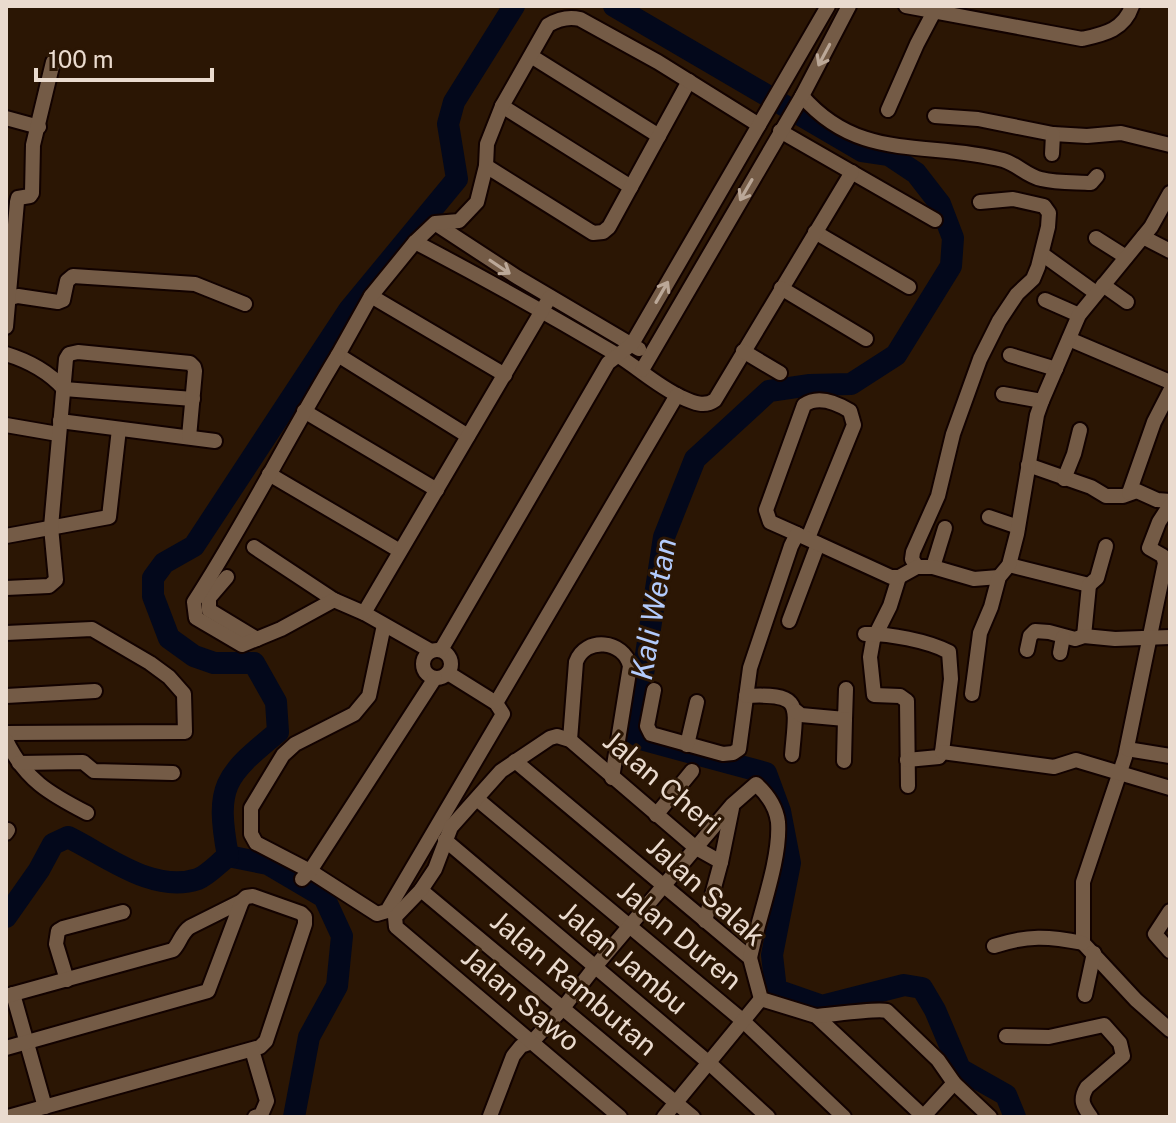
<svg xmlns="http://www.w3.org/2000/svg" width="1176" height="1123" font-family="'Public Sans',sans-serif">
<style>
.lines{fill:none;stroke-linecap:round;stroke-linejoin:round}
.river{stroke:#03081b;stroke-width:22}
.street-casing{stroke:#120200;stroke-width:18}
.street{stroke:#745b46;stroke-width:14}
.oneway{stroke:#bba898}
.labels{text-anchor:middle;stroke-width:6;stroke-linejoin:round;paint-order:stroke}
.street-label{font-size:28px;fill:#eadbcf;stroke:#2b1604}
.water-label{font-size:30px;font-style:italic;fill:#b3cbfc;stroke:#2b1604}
</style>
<rect width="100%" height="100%" fill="#2b1604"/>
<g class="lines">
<!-- river -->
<g class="river">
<polyline points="614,6 862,151 889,155 916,173 940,204 953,238 951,266 896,355 851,384 810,385 769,391 695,459 664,537 634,733 644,740 766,773 780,811 790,863 772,955 776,990 822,1006 904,985 922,988 935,1010 960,1069 1006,1095 1015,1117"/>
<polyline points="228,856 268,864 324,897 342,936 337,986 309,1037 294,1117"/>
<path d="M6,917L39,870L53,844L68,837C107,856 153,894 198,879C208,875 219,863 228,856C215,786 224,776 278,732L276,702L254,663H214L194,656L169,638L153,596V578L164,563L194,546L349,310L457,179L448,124L454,102L514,6"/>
</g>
<!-- street casing -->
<g class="street-casing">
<g id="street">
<path d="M906,6L1082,39C1104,34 1124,30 1132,6"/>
<polyline points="531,56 659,136"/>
<path d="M802,96C860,163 928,140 1003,160C1017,164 1027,176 1041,179C1057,183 1075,182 1091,183L1097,176"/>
<polyline points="502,106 631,187"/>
<polyline points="888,110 917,44 937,6"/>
<polyline points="935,116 978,119 1053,134 1087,136 1121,133 1170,145"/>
<polyline points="6,118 39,127"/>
<polyline points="780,131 935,220"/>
<polyline points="1052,154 1053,134"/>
<polyline points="486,166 593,233 603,232 609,227 689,81"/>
<polyline points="436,224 517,277 639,349"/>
<polyline points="815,232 909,287"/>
<polyline points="1143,237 1170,251"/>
<polyline points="1096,238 1126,257"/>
<path d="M415,242C482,277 548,314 614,353C636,366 657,386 681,397C692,402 704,408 715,400L852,172"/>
<polyline points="1042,254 1096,293"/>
<polyline points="1103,285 1127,302"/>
<polyline points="781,288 866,339"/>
<polyline points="371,296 505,375"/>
<polyline points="6,299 18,296 58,302 63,300 67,281 73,276 195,284 245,304"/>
<polyline points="1045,300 1079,315"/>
<polyline points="6,327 17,202 18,198 30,196 32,193 33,145 53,62"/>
<polyline points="1069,339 1170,382"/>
<polyline points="743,351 780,373"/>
<path d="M6,354C29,361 48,371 64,389L193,399"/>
<polyline points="1010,355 1056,369"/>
<polyline points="642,370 802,96 849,6"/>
<polyline points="1003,394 1042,401"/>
<polyline points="304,411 437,490"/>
<polyline points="60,421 215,441"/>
<polyline points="6,425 58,434"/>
<path d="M468,436L338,355L371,296L415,242L435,223L459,221L477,202L486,166L487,144L502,106L548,25C558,19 568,16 580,19L658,62L759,125"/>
<polyline points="1028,465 1091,487 1106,496 1123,496 1137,491 1157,500 1170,501"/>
<polyline points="269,474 400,551"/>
<polyline points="1064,479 1074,454 1080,430"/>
<polyline points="1129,493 1154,422 1170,391"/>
<polyline points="1170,505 1159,522 1149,548 1163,556 1165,563 1125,757 1083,882 1083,943 1136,1000 1170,1030"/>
<polyline points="989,517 1018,527"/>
<path d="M797,534L770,522L766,510L804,405C818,395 837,403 850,411L854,425L808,538"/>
<polyline points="6,536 109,517 119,429"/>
<polyline points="254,547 334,600 364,613 431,651"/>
<polyline points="1009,565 1089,585"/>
<polyline points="917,567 912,559 913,552 938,496 953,434 980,359 999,321 1017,294 1033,279 1038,267 1048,227 1049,213 1044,206 1013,199 980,202"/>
<polyline points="933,567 945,528"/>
<polyline points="227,577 209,598 209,610 257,639"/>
<polyline points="899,577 890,606 873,640 870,657 874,695 900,696 907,701 908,786"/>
<polyline points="1089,585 1097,578 1106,546"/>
<polyline points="6,588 49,586 56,580 51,527 66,359 69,354 78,352 190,363 194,367 195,371 189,437"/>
<path d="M334,600L281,629L242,645L196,618L194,602C246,522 288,437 338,355"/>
<polyline points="364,613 550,297"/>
<polyline points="789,621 818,544"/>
<polyline points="384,625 369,696 354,714 295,744 283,755 251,808 251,834 256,843 310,871 377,914 387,911 503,714 496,703 448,673"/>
<polyline points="6,633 92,629 150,663 169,677 184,694 185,732 6,733"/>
<path d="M865,634C887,633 929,641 949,652L951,679L942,752L939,757L907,760"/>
<polyline points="1084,636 1089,585"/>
<circle cx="437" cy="664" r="14"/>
<polyline points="441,650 608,363 632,344 828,6"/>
<polyline points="1027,650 1030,636 1035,631 1049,632 1075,639 1084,636 1115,639 1170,637"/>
<polyline points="1060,653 1063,637"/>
<polyline points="654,690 647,726 651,734 723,754 733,753 739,749 750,668 791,546 797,534 891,577 899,577 917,567 933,567 974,579 999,577"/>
<polyline points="972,694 980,633 991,607 999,577 1009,565 1017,534 1037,415 1042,401 1079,315 1151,227 1170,193"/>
<polyline points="6,696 95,691"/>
<path d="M746,696C804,693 796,705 792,755"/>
<polyline points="496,703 677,395"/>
<polyline points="796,711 801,715 845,719 846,689"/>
<path d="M6,740C25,780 50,794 87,813"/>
<path d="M570,740L576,662C585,636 624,640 630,666L612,778"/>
<polyline points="687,745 697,702"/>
<polyline points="1127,749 1170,756"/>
<polyline points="942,752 1054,767 1076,760 1170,788"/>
<polyline points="515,761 750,958 761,999 816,1016 924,1117"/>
<polyline points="844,761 845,719"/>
<polyline points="19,763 83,762 94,771 173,773"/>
<polyline points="477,799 742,1020 844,1117"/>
<polyline points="656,815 692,771"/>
<polyline points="6,833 8,830"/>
<polyline points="445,840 708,1062 768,1117"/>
<polyline points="302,879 310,871 435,678"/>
<polyline points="421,890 693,1117"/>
<polyline points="1170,911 1155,934 1170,951"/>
<polyline points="705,921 721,862 732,808"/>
<path d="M994,946C1028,935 1048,936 1083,943"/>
<polyline points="67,980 56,944 58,931 63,928 123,912"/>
<polyline points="13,994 45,1107"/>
<polyline points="1085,995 1094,953"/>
<path d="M6,996L173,950C180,943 181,933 190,927L242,901L246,897L253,896L301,913L305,917V924L266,1041L260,1047L8,1117"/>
<path d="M816,1016C831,1015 877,1008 887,1011L938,1060L954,1083L990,1117"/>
<path d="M1006,1036L1049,1037L1104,1025L1120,1043L1123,1056L1087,1087C1079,1100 1083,1106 1091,1117"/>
<polyline points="6,1048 208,991 242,901"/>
<polyline points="252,1050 267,1101 261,1115 255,1117"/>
<path d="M490,1116L513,1056L521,1046L532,1042L563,1008L594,968L732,805L756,784C767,794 776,806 778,822C781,860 758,918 750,958"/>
<polyline points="620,1117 396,927 395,917 421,890 435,869 451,827 501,771 550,738 557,736 570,740 696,848 721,862"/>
<polyline points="664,1117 761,999"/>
<polyline points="923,1117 954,1083"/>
</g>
</g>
<!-- street -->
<use href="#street" class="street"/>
</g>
<!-- one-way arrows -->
<defs><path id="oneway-shaft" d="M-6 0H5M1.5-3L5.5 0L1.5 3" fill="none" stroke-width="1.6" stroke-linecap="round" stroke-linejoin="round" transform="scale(2)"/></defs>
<g class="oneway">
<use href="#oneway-shaft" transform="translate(824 55) rotate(118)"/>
<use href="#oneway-shaft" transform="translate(746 190) rotate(120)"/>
<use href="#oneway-shaft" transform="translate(500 267) rotate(34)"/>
<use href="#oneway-shaft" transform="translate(662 292) rotate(-60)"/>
</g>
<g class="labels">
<!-- street labels -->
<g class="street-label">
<text transform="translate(662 782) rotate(40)" y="10">Jalan Cheri</text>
<text transform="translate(706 891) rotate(42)" y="10">Jalan Salak</text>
<text transform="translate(680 935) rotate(40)" y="10">Jalan Duren</text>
<text transform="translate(624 958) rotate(40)" y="10">Jalan Jambu</text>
<text transform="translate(574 983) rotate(40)" y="10">Jalan Rambutan</text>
<text transform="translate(521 999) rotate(40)" y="10">Jalan Sawo</text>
</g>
<!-- water labels -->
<g class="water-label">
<text transform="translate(654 609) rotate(-80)" y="10">Kali Wetan</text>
</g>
</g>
<!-- border -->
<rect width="1176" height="1123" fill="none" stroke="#eadbcf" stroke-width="16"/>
<!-- scale -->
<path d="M36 68v12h176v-12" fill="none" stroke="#eadbcf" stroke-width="4"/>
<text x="48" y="68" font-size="24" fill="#eadbcf" stroke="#2b1604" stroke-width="6" paint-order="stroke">100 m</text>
</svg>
